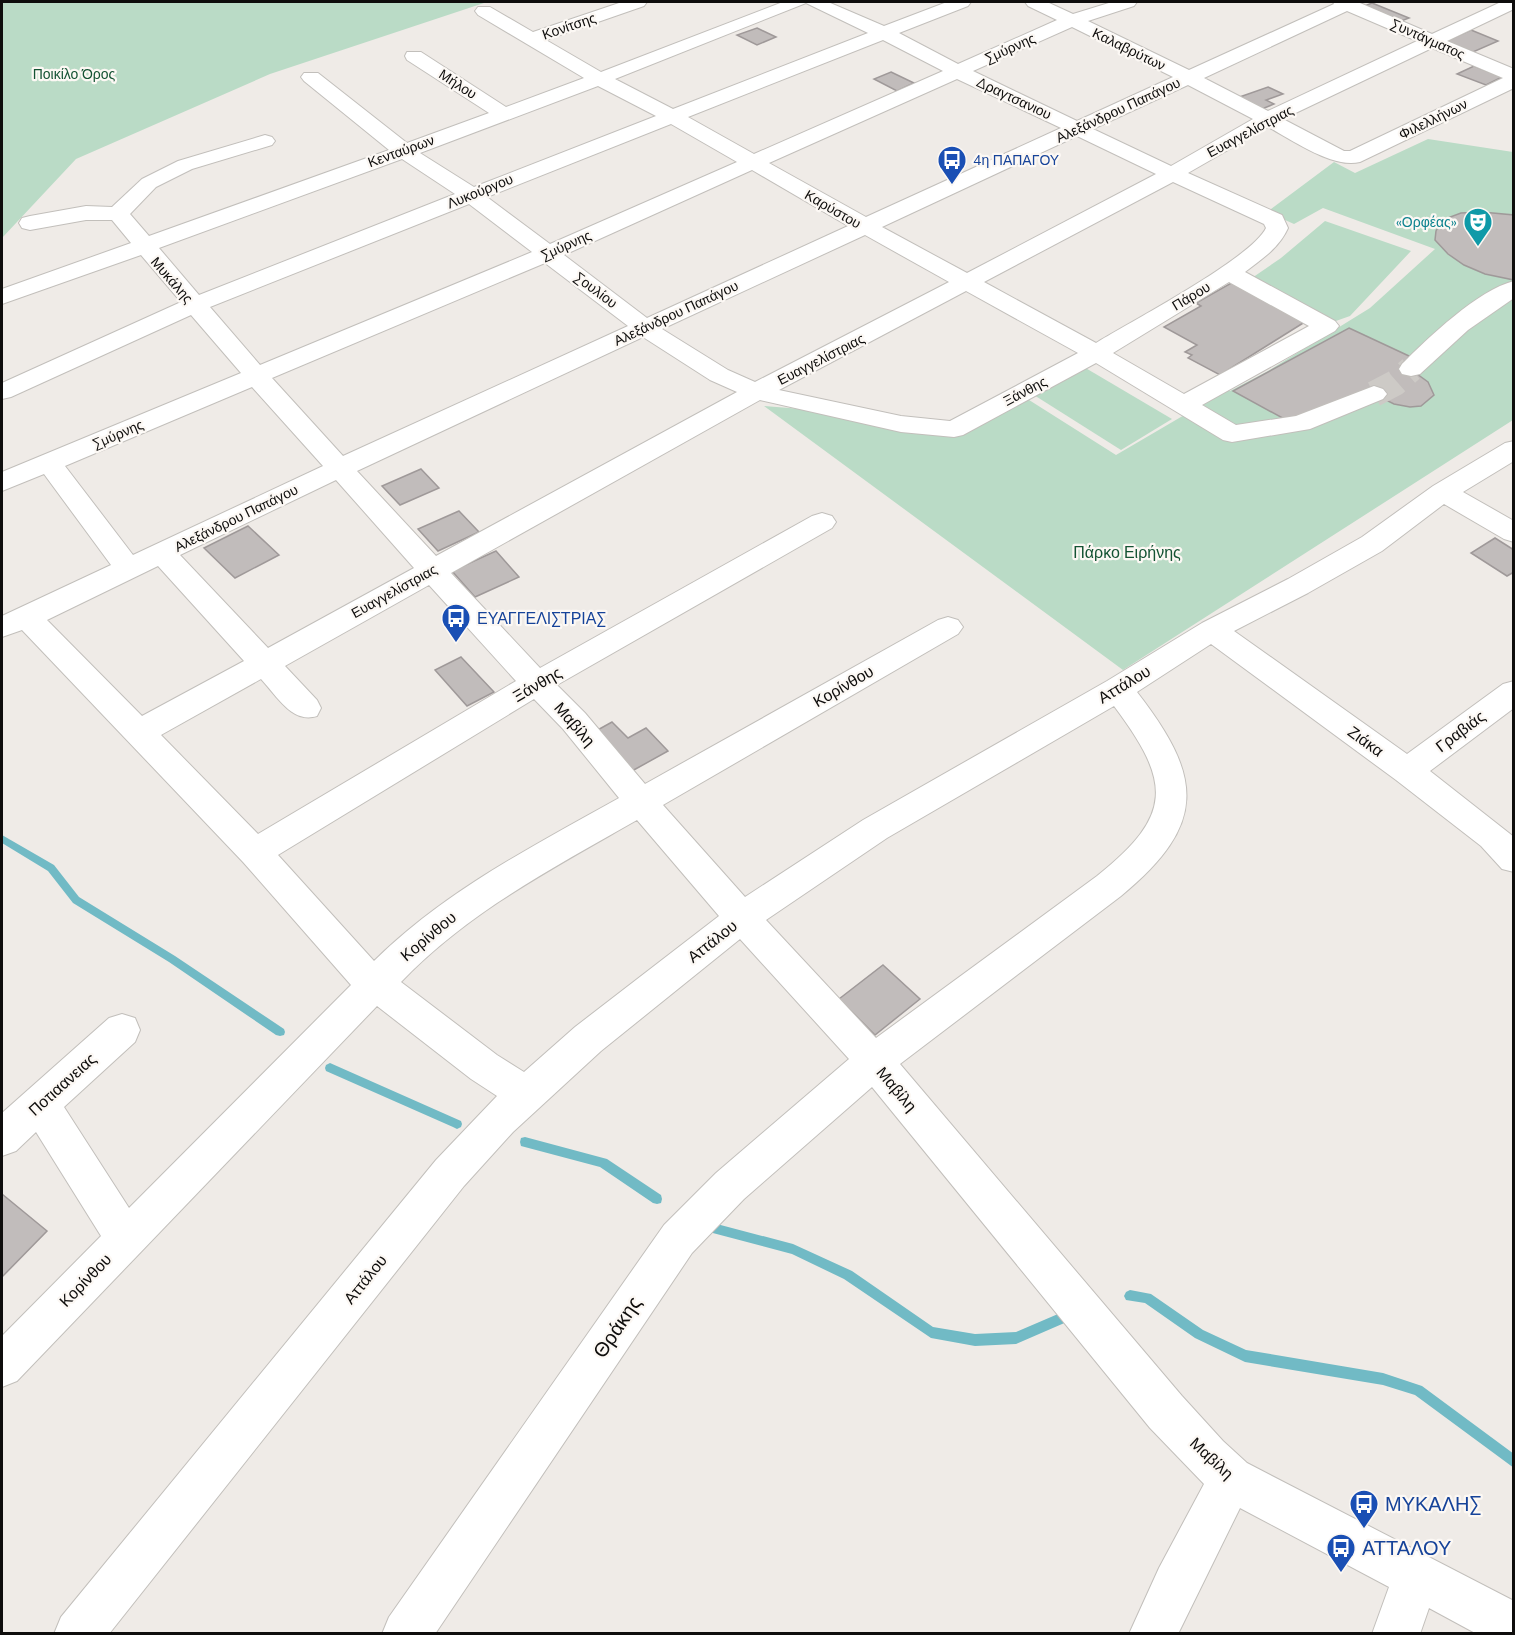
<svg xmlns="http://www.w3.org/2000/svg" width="1515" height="1635" font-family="'Nunito Sans',sans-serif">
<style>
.green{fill:#badbc6}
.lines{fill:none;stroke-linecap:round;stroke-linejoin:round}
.stream{fill:#71bac5;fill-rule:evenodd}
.building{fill:#c1bcbb;stroke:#9f9999;stroke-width:1.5}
.minor-tunnel{stroke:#cdcac6;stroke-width:26;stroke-dasharray:26 13;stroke-linecap:butt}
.minor-casing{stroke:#c2bfbb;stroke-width:2}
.minor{fill:#fff;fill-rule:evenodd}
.labels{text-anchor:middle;stroke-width:4.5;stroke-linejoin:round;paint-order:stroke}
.far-street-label{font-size:14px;fill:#0e0d0c;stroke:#fcf8f4}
.far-park-label{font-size:14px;fill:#145333;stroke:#fcf8f4}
.far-transit-label{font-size:14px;fill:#164399;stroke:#fcf8f4;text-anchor:start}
.far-culture-label{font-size:14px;fill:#0d838f;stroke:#fcf8f4;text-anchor:end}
.park-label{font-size:16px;fill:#145333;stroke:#fcf8f4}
.transit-label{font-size:16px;fill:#164399;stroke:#fcf8f4;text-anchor:start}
.street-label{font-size:16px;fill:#0e0d0c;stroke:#fcf8f4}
.near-street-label{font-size:20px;fill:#0e0d0c;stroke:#fcf8f4}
.near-transit-label{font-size:20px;fill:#164399;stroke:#fcf8f4;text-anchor:start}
</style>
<rect width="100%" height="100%" fill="#efebe7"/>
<!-- green -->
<g class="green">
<polygon points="2,2 487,2 270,74 76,159 2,238"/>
<polygon points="1428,139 1513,152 1513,420 1123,670 764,406 964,422 1018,393 1116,455 1227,390 1230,391 1268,371 1370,308 1435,249 1323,208 1294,224 1267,212 1334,162 1355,173"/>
<polygon points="1325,221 1411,251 1350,316 1333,322 1249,280 1281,258"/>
<polygon points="1072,360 1172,419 1121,450 1026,390"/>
</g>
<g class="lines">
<!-- stream -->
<g class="stream">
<polygon points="2,835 54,865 79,897 175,956 284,1029 285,1032 284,1035 280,1036 276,1035 169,962 73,903 48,871 2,843"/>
<polygon points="330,1063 461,1121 462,1124 461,1127 457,1129 453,1127 326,1071 325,1068 326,1065"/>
<polygon points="525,1137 607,1159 661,1195 662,1199 661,1203 657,1204 653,1203 600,1167 521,1146 520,1142 521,1138"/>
<polygon points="713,1223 793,1244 852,1271 933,1327 975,1334 1016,1332 1065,1311 1069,1313 1071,1317 1069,1321 1016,1344 975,1346 931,1338 844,1279 792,1254 709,1232 707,1228 709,1224"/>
<polygon points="1130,1290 1151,1294 1203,1330 1246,1350 1383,1373 1422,1386 1514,1454 1514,1468 1415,1395 1383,1385 1245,1362 1195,1338 1145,1303 1126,1300 1124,1296 1126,1292"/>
</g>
</g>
<!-- building -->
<g class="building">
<polygon points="1372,3 1409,18 1396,23 1359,8"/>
<polygon points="757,28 776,37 757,45 737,35"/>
<polygon points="1471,30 1498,41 1473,52 1446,41"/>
<polygon points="1474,66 1502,77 1486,85 1457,74"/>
<polygon points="891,72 914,83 897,91 874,79"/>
<polygon points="1268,87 1283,94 1266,100 1274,104 1257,111 1234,99"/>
<polygon points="1482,212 1514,215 1514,280 1485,274 1464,265 1448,254 1435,240 1436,231 1442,220 1461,213"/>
<polygon points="1233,282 1308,320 1220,375 1188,358 1192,355 1185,352 1197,345 1164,327 1201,306 1196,303"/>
<polygon points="1349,328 1409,356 1406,366 1428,382 1434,395 1421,406 1410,407 1394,404 1382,398 1288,421 1233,391"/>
<polygon points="421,469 439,488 400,505 382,486"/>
<polygon points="459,511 479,532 438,551 418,529"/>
<polygon points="248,526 279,555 235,578 204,548"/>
<polygon points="1495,538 1514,550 1514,572 1507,576 1471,553"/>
<polygon points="496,551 519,577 475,597 452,571"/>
<polygon points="461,657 494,692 467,706 435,670"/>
<polygon points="612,722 628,738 646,728 668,751 632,771 594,732"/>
<polygon points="883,965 920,999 875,1035 839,999"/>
<polygon points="2,1194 47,1231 2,1277"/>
</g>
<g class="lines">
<!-- minor-tunnel -->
<polyline class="minor-tunnel" points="1374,394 1395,383 1411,369"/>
<!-- minor casing -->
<g class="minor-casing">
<g id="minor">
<path d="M622,2H647L644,6L546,40L601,72L783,2H828L884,26L947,2H971L968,6L899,33L958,64L1057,20L1028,6L1025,2H1047L1073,14L1112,2H1137L1134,6L1088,21L1189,70L1334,4L1333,2H1361L1360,3L1432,34L1501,2H1514V9L1447,41L1514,69V88L1360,162C1333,169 1292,140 1268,127L1188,173L1282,215L1288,228C1279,248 1262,259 1245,272L1335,321L1339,326L1335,331L1202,405L1236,425L1296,416L1374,386L1383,389L1387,394L1383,399L1310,429L1232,442L1223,440L1096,363L963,435L954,437L901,432L760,400L451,573L540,668L812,516L822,513L832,516L836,522L832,528L557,685L585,713L645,784L938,620L948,617L958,620L963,627L958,634L663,805L745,897L863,820L1107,681L1202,623L1288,579L1362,537L1433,486L1505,443L1514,441V461L1463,492L1514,521V542L1504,539L1444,504L1382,551L1308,593L1234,631L1407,754L1503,684L1514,681V708L1430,771L1514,837V872L1502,869L1481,846L1396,780L1211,644L1137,692C1203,777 1208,824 1121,896L900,1064L1182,1396L1223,1441L1247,1463L1514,1601V1634H1477L1429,1608L1420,1634H1372L1389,1587L1240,1508L1178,1634H1129L1159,1568L1204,1484L1150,1428L872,1087L744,1199L692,1253L435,1634H382L389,1617L664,1225L716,1173L849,1059L740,939L601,1051L513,1132L464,1186L109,1634H54L61,1617L436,1160L497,1096L471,1079L377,1006L17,1381L2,1387V1336L101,1236L36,1132L16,1151L2,1156V1113L109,1018L122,1014L135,1018L140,1030L135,1042L64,1107L129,1208L351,985L243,862L22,630L2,637V616L111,565L44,474L2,491V472L241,373L191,315L11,397L2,399V383L181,302L141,255L2,304V289L131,243L112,220H86L30,230L22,228L19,223L22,218L30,216L86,206L112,207L142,179L178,161L265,135L272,137L275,141L272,145L192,169L156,187L130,214L149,236L389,150L304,81L301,77L304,73H318L407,143L489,113L407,60L405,56L407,52H421L506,107L584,78L478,15L475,11L478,7H490L533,32ZM806,3L868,33L673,109L615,79ZM1347,11L1417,41L1268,111L1204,78ZM1072,27L1173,77L1077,121L973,71ZM883,40L943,71L754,154L688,117ZM1432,48L1503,78L1350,151H1344L1283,119ZM957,79L1061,128L866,217L769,163ZM1188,85L1253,119L1171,166L1093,129ZM598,86L656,116L474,187L420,153ZM671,124L737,162L550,244L487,197ZM1077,136L1156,174L967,273L882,227ZM402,159L455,194L199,295L159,248ZM752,170L848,226L647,318L564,255ZM1173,182L1264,224L1266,228C1252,258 1130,322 1096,343L984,282ZM469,204L532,252L260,365L210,307ZM865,235L949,282L755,382L728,370L662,329ZM545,263L628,326L343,456L272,378ZM1229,282L1309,326L1184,394L1113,353ZM966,291L1078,353L950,421L901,416L779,390ZM643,337L710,380L737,392L436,556L357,471ZM252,387L323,466L133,555L65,466ZM336,480L414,568L268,648L180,555ZM158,566L244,661L142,716L47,620ZM429,585L516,681L258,834L161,735L261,679C277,696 292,724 317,716L321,708L317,700L285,666ZM534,699L563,729L619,798C533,846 445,891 374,961L278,855ZM1114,706C1171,782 1174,815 1097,876L876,1038L766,920L887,838ZM637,820L719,916L575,1027L524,1072L497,1055L401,982C468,912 553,868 637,820Z"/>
<path d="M1514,281V298L1468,330L1420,374L1411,376L1402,374L1399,369L1402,364C1428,338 1478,290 1514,281Z"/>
</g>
</g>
<!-- minor -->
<use href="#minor" class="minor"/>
</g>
<!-- icons -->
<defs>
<g id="bus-pin" transform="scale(1.5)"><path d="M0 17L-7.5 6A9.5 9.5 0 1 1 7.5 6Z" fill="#1a4fb4" stroke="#fcf8f4"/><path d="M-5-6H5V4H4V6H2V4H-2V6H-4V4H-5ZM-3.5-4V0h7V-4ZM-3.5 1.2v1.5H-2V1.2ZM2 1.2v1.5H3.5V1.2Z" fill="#fff"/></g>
<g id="theatre-pin" transform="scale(1.5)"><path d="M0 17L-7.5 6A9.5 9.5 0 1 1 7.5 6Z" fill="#0f9aa8" stroke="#fcf8f4"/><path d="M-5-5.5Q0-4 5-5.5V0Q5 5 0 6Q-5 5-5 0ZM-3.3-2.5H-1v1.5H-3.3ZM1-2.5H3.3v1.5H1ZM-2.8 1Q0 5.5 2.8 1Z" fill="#fff"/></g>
</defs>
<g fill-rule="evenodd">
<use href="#bus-pin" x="952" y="160"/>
<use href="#theatre-pin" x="1478" y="222"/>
<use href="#bus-pin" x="456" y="618"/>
<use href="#bus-pin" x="1364" y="1504"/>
<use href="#bus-pin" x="1341" y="1548"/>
</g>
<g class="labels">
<!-- far-street labels -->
<g class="far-street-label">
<text transform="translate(569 26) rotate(-19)" y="5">Κονίτσης</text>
<text transform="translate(1428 39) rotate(24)" y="5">Συντάγματος</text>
<text transform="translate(1010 48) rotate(-24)" y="5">Σμύρνης</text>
<text transform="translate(1129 49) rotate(26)" y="5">Καλαβρύτων</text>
<text transform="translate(458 84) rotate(33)" y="5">Μήλου</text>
<text transform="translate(1014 98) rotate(25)" y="5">Δραγτσανιου</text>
<text transform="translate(1118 110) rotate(-25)" y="5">Αλεξάνδρου Παπάγου</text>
<text transform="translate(1433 119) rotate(-26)" y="5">Φιλελλήνων</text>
<text transform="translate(1250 131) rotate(-28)" y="5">Ευαγγελίστριας</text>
<text transform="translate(401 151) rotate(-20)" y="5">Κενταύρων</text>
<text transform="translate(480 191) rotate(-22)" y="5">Λυκούργου</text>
<text transform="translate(833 209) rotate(30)" y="5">Καρύστου</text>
<text transform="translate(566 245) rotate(-24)" y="5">Σμύρνης</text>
<text transform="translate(172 280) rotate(49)" y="5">Μυκάλης</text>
<text transform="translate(596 290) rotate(37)" y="5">Σουλίου</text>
<text transform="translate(1191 296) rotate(-31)" y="5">Πάρου</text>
<text transform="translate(676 313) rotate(-25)" y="5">Αλεξάνδρου Παπάγου</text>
<text transform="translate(821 359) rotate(-27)" y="5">Ευαγγελίστριας</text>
<text transform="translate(1025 391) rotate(-28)" y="5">Ξάνθης</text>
<text transform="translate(118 434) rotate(-23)" y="5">Σμύρνης</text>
<text transform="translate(236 518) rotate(-26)" y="5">Αλεξάνδρου Παπάγου</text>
<text transform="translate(394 591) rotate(-29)" y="5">Ευαγγελίστριας</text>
</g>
<!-- far-park labels -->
<g class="far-park-label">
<text x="74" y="79">Ποικίλο Όρος</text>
</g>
<!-- far-transit labels -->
<g class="far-transit-label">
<text x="973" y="165">4η ΠΑΠΑΓΟΥ</text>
</g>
<!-- far-culture labels -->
<g class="far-culture-label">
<text x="1457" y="227">«Ορφέας»</text>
</g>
<!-- park labels -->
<g class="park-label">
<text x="1127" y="558">Πάρκο Ειρήνης</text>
</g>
<!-- transit labels -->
<g class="transit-label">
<text x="477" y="624">ΕΥΑΓΓΕΛΙΣΤΡΙΑΣ</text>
</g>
<!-- street labels -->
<g class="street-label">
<text transform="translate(537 684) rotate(-30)" y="6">Ξάνθης</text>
<text transform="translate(1124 684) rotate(-31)" y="6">Αττάλου</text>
<text transform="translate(843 686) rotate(-30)" y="6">Κορίνθου</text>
<text transform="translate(575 724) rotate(49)" y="6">Μαβίλη</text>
<text transform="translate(1460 731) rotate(-37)" y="6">Γραβιάς</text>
<text transform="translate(1366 741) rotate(36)" y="6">Ζιάκα</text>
<text transform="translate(428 936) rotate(-40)" y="6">Κορίνθου</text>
<text transform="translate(712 941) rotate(-38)" y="6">Αττάλου</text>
<text transform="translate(62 1084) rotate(-42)" y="6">Ποτιαανειας</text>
<text transform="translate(897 1089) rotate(50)" y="6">Μαβίλη</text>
<text transform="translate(365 1279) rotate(-51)" y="6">Αττάλου</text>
<text transform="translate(85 1280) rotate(-46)" y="6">Κορίνθου</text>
<text transform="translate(1212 1458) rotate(43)" y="6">Μαβίλη</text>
</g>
<!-- near-street labels -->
<g class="near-street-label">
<text transform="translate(617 1327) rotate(-56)" y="7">Θράκης</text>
</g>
<!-- near-transit labels -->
<g class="near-transit-label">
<text x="1385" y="1511">ΜΥΚΑΛΗΣ</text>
<text x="1362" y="1555">ΑΤΤΑΛΟΥ</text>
</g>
</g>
<!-- border -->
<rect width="1515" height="1635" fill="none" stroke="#0e0d0c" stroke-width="6"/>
</svg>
